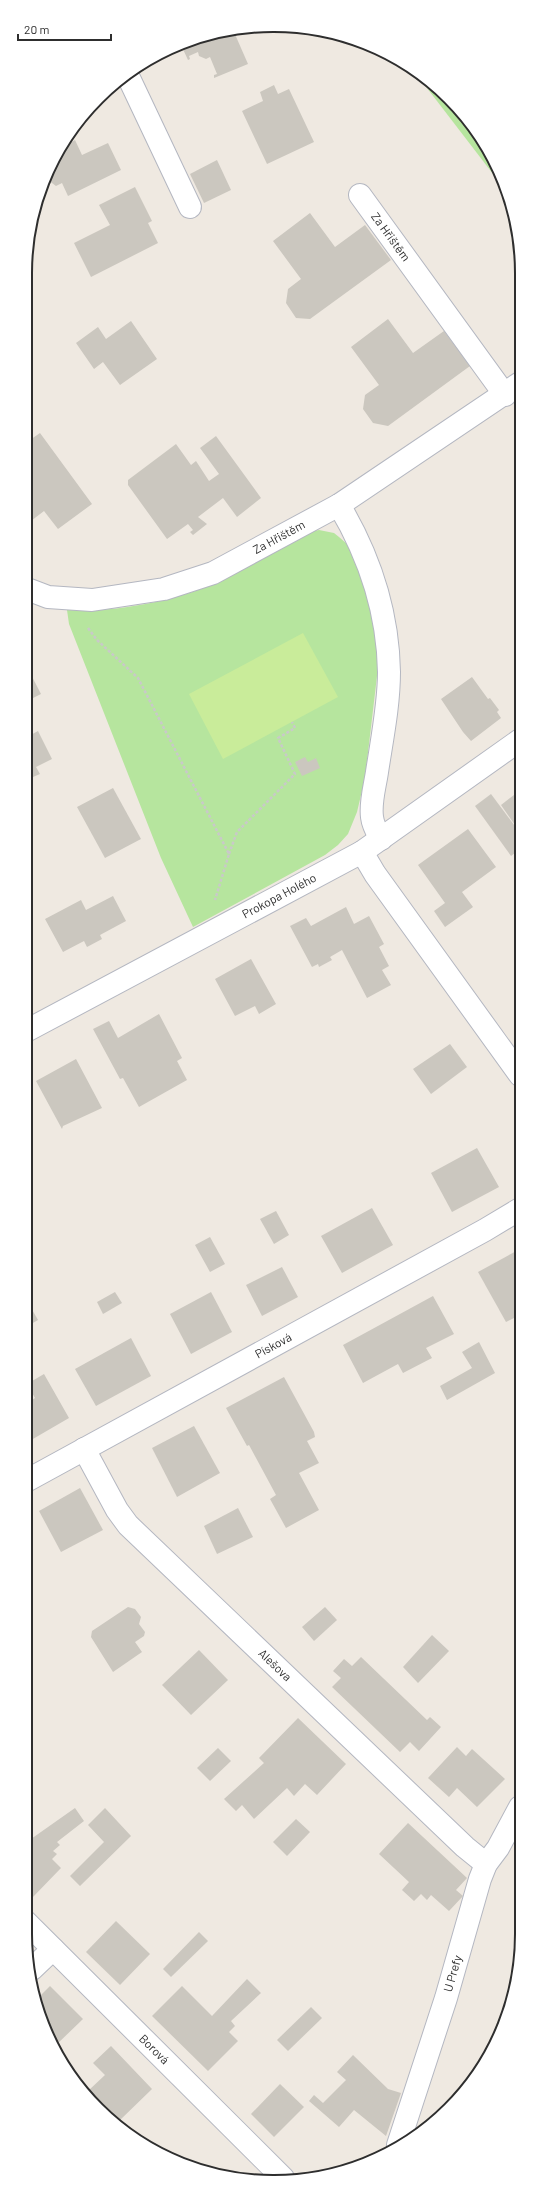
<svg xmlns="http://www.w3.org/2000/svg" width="547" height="2207" font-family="Barlow,sans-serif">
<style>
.green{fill:#b6e59e}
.pitch{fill:#c9ec9a}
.building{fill:#cbc7bf}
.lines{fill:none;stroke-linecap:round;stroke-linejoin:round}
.minor-casing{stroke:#b4b7c1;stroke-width:24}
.path{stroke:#c9c9c9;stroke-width:2.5;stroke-dasharray:3 2;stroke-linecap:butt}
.minor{stroke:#fff;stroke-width:22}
.labels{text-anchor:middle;stroke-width:3.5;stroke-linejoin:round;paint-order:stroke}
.street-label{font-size:12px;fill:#2e2e2e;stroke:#fff}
.rim{fill:none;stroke:#2e2e2e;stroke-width:2}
</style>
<rect width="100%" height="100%" fill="#efe9e1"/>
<!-- green -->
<g class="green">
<polygon points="417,75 449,98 496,164 503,187"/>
<path d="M319,530L334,533L339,537L347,544L358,564L372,600L379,659L365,778L357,812L348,834L338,845L325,855L193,927L161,858L69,624L67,610C113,613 178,601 219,581C250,566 280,548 310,532Z"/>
</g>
<!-- pitch -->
<polygon class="pitch" points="303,633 338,697 223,759 189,694"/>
<!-- building -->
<g class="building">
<polygon points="234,32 248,64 214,78 214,75 217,74 210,57 206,59 199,56 198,52 189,56 190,59 188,60 182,47 209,33"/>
<polygon points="274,85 278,94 289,89 314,142 267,164 242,111 263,101 260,92"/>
<polygon points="75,140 82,155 108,143 121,170 68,196 62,183 56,186 48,180 58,149 63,144 64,146"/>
<polygon points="217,160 231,190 204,203 190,174"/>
<polygon points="135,187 152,221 148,223 158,243 91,277 74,243 110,225 99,205"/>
<polygon points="310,213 335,247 365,225 391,260 310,319 296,318 286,303 288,289 301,279 273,241"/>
<polygon points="388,319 413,353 444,331 470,366 388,426 373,423 363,409 365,395 379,385 351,347"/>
<polygon points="131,321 157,359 120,385 103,362 94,369 76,343 98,327 106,339"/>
<polygon points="40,433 92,504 58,529 44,511 27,524 27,442"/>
<polygon points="216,436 261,498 237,517 223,498 198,517 207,524 193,535 190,532 193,530 188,524 167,539 128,485 128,480 176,444 191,465 196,461 209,481 219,474 200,448"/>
<polygon points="27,667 41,694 27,701"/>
<polygon points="472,677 488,699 490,698 499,710 497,712 501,718 471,741 463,732 441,699"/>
<polygon points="38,731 52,759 36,767 40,774 26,780 27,737"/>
<polygon points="305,757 308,762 316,758 320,768 302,776 295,762"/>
<polygon points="113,788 141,839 105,858 77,807"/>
<polygon points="491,794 520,833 520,849 511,856 475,806"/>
<polygon points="514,795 520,803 520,826 517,828 501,805"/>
<polygon points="468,829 496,867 462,892 473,907 445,927 434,911 445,903 418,865"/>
<polygon points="113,896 126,921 100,935 102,939 87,947 84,941 63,952 45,919 81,900 86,910"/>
<polygon points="346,907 354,924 369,916 384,944 379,947 389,966 382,970 391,985 367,998 342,950 330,957 332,960 319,967 318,964 312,967 290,926 306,918 311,926"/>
<polygon points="251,959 276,1004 259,1014 255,1006 235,1016 215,979"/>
<polygon points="159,1014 182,1058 177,1061 187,1080 139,1107 123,1078 120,1079 93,1029 109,1021 118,1038"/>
<polygon points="450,1044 467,1067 431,1094 413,1069"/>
<polygon points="76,1059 102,1108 63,1126 62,1129 36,1081"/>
<polygon points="477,1148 499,1187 452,1212 431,1173"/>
<polygon points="372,1208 393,1245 342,1273 321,1236"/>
<polygon points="276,1211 289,1235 274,1244 260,1219"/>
<polygon points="210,1237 225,1264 210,1272 195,1245"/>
<polygon points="520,1249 520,1315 506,1322 478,1272"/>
<polygon points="282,1267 298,1297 262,1316 246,1285"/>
<polygon points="115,1292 122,1303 103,1314 97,1302"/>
<polygon points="211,1292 232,1332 191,1354 170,1314"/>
<polygon points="433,1296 454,1334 426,1348 432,1358 403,1373 398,1364 363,1383 343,1345"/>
<polygon points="26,1299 38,1320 26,1327"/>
<polygon points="131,1338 151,1376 96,1406 75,1369"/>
<polygon points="479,1342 495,1373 447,1400 440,1386 472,1368 462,1352"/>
<polygon points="44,1374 69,1418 26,1443 26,1404 35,1398 27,1384"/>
<polygon points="284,1377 314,1432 315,1437 307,1441 319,1463 299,1473 319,1510 286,1528 270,1499 276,1495 249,1445 247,1446 226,1408"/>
<polygon points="194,1426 220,1473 177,1497 152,1448"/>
<polygon points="80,1488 103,1530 61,1552 39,1511"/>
<polygon points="238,1508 253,1537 217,1554 204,1526"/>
<polygon points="128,1607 135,1609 141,1617 139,1624 145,1632 144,1636 135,1642 142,1652 113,1672 91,1637 92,1631"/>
<polygon points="325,1607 337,1620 314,1641 302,1627"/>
<polygon points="432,1635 449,1651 418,1683 403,1667"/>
<polygon points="199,1650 228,1680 191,1715 162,1685"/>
<polygon points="361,1657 427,1720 430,1717 441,1727 419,1751 410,1742 400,1752 332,1687 341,1678 333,1671 344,1659 352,1666"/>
<polygon points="298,1718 346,1764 317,1795 305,1784 294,1796 287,1788 254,1819 242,1805 236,1811 224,1799 264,1763 259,1758"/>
<polygon points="457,1747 466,1756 472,1749 505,1779 477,1807 457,1788 449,1797 428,1778"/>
<polygon points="218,1748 231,1761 210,1781 197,1768"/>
<polygon points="75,1808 84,1821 57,1842 60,1845 53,1851 57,1854 52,1859 61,1868 32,1898 25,1892 25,1833 31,1839"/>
<polygon points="105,1808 131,1836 80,1886 70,1876 104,1842 88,1825"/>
<polygon points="296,1819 310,1832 287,1856 273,1842"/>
<polygon points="408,1823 467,1878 456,1890 463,1896 449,1911 431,1895 427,1900 421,1894 414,1901 402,1890 409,1882 379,1854"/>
<polygon points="116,1921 150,1954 120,1985 86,1952"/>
<polygon points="199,1932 208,1941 171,1977 163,1969"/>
<polygon points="247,1979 261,1993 231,2021 235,2026 229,2032 238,2041 208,2071 152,2016 182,1986 212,2016"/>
<polygon points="50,1986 83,2019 55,2046 44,2028 38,1998"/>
<polygon points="311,2007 322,2018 288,2051 277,2040"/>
<polygon points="111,2046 152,2089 118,2122 88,2091 105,2075 93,2063"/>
<polygon points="353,2055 388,2089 401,2093 386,2136 354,2110 339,2127 309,2101 314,2095 323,2103 346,2080 337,2072"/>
<polygon points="280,2084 304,2107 274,2137 251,2114"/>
</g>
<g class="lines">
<!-- minor casing -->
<g class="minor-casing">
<g id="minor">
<polyline points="127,74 190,207"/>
<path id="s1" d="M360,195L505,395"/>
<path d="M339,505C370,557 388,611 389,672C389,705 382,739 377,772C375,786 370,802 372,817C373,826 377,832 381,839"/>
<path id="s2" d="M27,589L48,597L92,600L164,589L213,573L339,505L520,383"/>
<polyline points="362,852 375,874 520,1075"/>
<path id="s3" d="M26,1031L362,852L520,740"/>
<path id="s4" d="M84,1449L117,1510L128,1525L465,1847L486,1864"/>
<path id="s5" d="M26,1481L485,1230L520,1209"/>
<path id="s6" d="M25,1921L283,2178"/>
<polyline points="32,1969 53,1949"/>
<path id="s7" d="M398,2145L446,1998L480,1879L486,1864L498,1848L520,1807"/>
</g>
</g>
<!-- path -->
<g class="path">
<polyline points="88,628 97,640 138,678 229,854 215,900"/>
<polyline points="229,854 237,832 295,774 278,738 295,728 292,722"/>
</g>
<!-- minor -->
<use href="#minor" class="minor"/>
</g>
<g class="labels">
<!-- street labels -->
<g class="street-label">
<text dy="4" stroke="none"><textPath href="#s1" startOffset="52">Za Hřištěm</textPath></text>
<text dy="4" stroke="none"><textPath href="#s2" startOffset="266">Za Hřištěm</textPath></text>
<text dy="4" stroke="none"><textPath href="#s3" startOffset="287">Prokopa Holého</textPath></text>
<text dy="4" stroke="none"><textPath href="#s5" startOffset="282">Písková</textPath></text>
<text dy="4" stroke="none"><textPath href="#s4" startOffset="291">Alešova</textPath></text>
<text dy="4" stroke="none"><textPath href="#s7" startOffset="180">U Prefy</textPath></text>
<text dy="4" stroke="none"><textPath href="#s6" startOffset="182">Borová</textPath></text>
</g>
</g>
<!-- crop -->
<path d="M0 0H547V2207H0ZM273 32H274A241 241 0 0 1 515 273V1934A241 241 0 0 1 274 2175H273A241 241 0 0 1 32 1934V273A241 241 0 0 1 273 32Z" fill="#fff" fill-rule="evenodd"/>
<path class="rim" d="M273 32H274A241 241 0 0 1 515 273V1934A241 241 0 0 1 274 2175H273A241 241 0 0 1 32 1934V273A241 241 0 0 1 273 32Z"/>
<!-- scale -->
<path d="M18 34v6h93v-6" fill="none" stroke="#2e2e2e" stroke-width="2"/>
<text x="24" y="34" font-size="12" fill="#2e2e2e" stroke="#ffffff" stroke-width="3" paint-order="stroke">20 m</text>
</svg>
